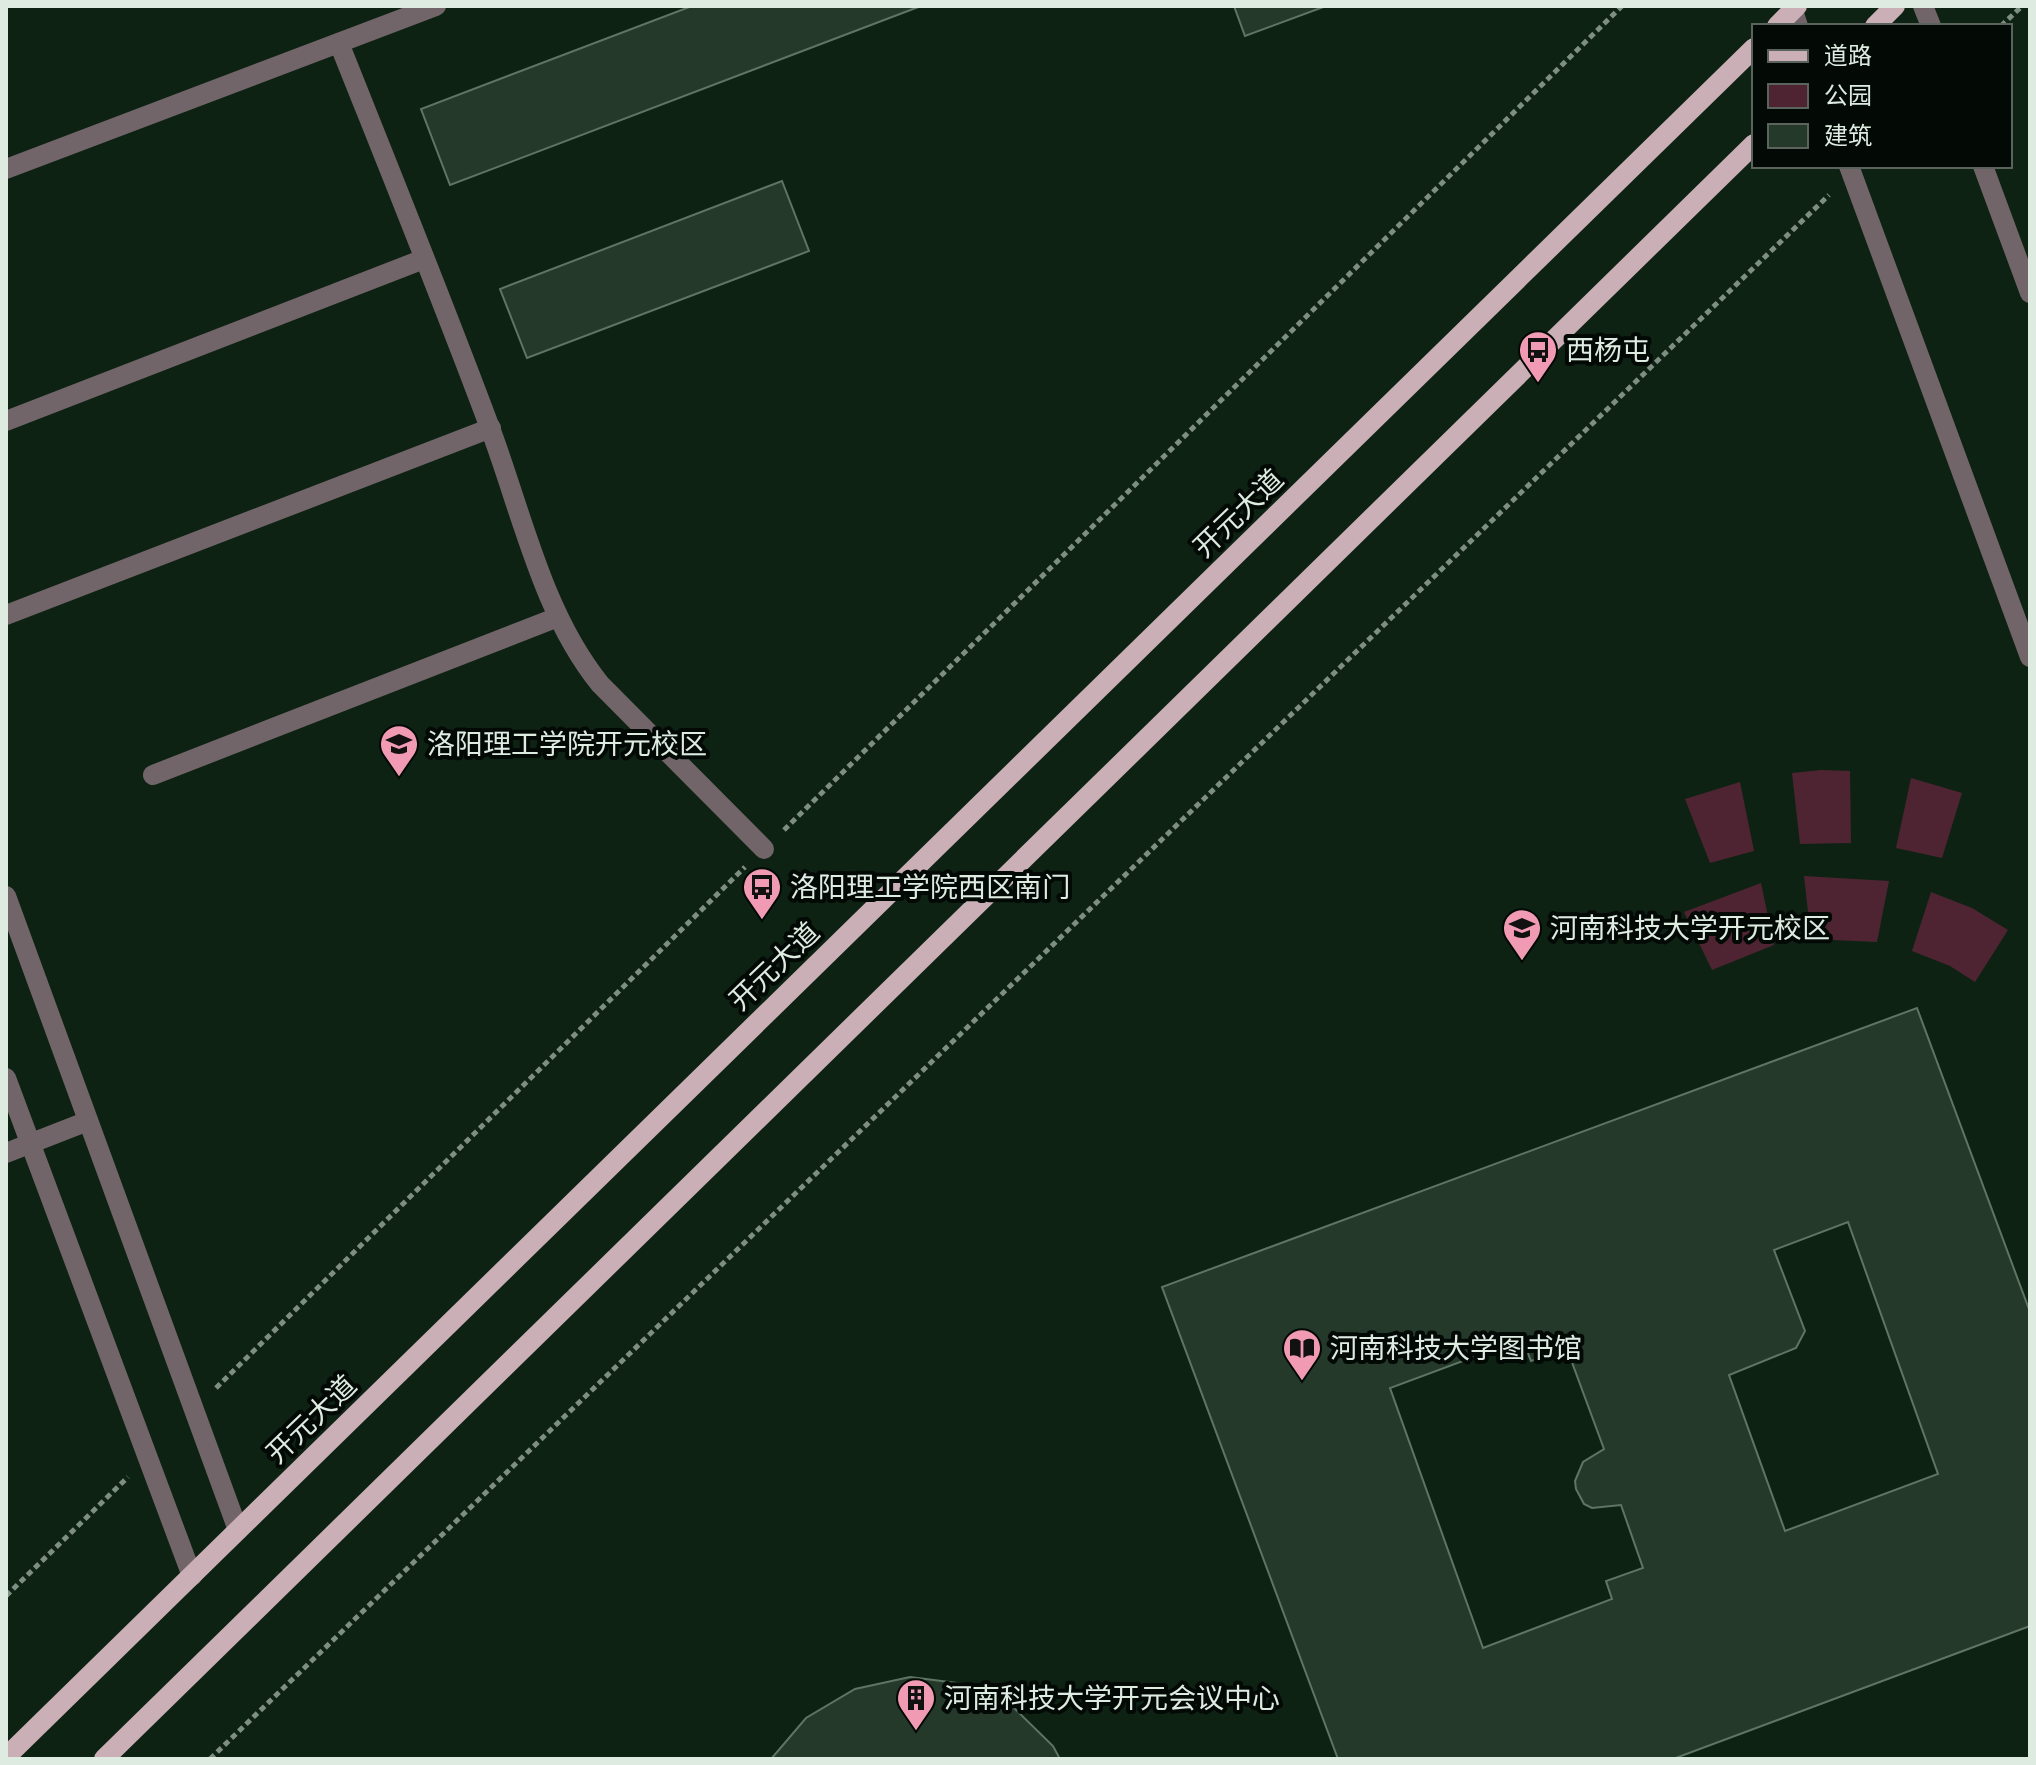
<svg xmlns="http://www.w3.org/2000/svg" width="2036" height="1765" font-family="Commissioner,'Noto Sans SC',sans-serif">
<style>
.green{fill:#4e2432}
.building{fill:#24392a;stroke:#5e7564;stroke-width:2;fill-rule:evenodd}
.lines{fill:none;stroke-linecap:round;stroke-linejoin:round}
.path{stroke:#7e8e82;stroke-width:5;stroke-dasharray:6 4;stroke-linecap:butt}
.minor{stroke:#726569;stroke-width:20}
.major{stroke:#caafb6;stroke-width:20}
.labels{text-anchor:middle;stroke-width:8;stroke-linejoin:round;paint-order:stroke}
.poi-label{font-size:28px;fill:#deebe1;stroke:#030905;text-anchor:start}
.street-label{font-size:28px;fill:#deebe1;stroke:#030905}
</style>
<rect width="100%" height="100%" fill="#0e2214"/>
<!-- green -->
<g class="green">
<polygon points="1821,770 1850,771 1851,843 1800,844 1792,773"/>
<polygon points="1911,778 1962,793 1942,858 1896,848"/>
<polygon points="1740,782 1754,851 1710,863 1685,799"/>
<polygon points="1804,876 1889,881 1877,942 1811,939"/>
<polygon points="1761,883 1774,945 1712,970 1684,912"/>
<polygon points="1931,892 1972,908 2008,930 1975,982 1950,966 1912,951"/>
</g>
<!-- building -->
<g class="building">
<polygon points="692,6 921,6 450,185 421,109"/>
<polygon points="1234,6 1326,6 1245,36"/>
<polygon points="782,181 809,251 527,358 500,289"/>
<path d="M1917,1008L2030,1312V1626L1673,1759H1338L1162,1287ZM1848,1222L1938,1474L1785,1531L1729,1375L1796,1348L1805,1331L1774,1250ZM1522,1339L1531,1361L1567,1349L1604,1449L1583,1462L1575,1481L1576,1489L1584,1504L1592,1508L1621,1505L1643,1568L1606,1581L1612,1599L1483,1648L1390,1388Z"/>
<polygon points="910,1677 965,1684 1014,1708 1053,1746 1060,1759 771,1759 806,1718 855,1689"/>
</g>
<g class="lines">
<!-- path -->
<g class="path">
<polyline points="2001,26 2022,6"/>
<polyline points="784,830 1622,6"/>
<polyline points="216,1388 745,867"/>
<polyline points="6,1596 128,1477"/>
<polyline points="210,1759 1829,195"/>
</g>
<!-- minor -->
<g class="minor">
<polyline points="1923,6 1931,26"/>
<polyline points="1793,11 1798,26"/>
<path d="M339,43C390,171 442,299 490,428C522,513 542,612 600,684L764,849"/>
<polyline points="1849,166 2030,657"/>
<polyline points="1983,166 2030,293"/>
<polyline points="6,169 436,6"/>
<polyline points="6,421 424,259"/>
<polyline points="6,615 491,428"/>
<polyline points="153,775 558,617"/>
<polyline points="6,896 238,1530"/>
<polyline points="6,1078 192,1576"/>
<polyline points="6,1153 88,1121"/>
</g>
<!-- major -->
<g class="major">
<polyline points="1777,26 1797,6"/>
<polyline points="1875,26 1895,6"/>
<polyline points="6,1757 1754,48"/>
<polyline points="104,1759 1754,144"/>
</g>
</g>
<!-- icons -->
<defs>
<g id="bus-pin" transform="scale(2)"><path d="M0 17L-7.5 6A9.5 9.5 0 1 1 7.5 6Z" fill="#f19ab4" stroke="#030905"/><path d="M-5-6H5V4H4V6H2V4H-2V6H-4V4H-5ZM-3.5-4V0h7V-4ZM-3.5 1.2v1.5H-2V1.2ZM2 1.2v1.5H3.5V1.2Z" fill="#111"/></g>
<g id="university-pin" transform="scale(2)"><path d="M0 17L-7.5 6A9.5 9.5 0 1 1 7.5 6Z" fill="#f19ab4" stroke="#030905"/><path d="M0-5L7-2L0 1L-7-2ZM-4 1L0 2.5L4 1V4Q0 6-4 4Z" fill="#111"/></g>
<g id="library-pin" transform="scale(2)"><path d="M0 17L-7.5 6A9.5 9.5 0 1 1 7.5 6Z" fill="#f19ab4" stroke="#030905"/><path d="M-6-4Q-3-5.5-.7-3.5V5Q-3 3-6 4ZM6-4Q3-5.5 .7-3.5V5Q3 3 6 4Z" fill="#111"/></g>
<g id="building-pin" transform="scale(2)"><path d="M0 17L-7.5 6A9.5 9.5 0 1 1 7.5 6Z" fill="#f19ab4" stroke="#030905"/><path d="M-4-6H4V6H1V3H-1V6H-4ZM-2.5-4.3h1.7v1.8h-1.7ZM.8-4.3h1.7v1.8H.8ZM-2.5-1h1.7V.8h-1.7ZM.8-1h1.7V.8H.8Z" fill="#111"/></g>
</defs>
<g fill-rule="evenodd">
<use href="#bus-pin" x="1538" y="350"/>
<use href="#university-pin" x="399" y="744"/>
<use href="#bus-pin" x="762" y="887"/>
<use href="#university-pin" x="1522" y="928"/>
<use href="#library-pin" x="1302" y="1348"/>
<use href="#building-pin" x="916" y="1698"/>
</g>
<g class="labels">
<!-- poi labels -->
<g class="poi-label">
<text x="1566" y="360">西杨屯</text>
<text x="427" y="754">洛阳理工学院开元校区</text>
<text x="790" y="897">洛阳理工学院西区南门</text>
<text x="1550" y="938">河南科技大学开元校区</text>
<text x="1330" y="1358">河南科技大学图书馆</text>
<text x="944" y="1708">河南科技大学开元会议中心</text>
</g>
<!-- street labels -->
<g class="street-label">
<text transform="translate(1238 513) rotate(-44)" y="10">开元大道</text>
<text transform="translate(774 966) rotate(-44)" y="10">开元大道</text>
<text transform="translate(311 1419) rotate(-44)" y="10">开元大道</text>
</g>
</g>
<!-- border -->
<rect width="2036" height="1765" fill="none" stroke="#deebe1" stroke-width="16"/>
<!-- legend -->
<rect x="1752" y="24" width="260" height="144" fill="#030905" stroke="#5b635d" stroke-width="2"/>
<rect x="1768" y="50" width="40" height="12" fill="#caafb6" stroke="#5b635d" stroke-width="2"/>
<text x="1824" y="64" font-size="24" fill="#deebe1">道路</text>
<rect x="1768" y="84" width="40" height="24" fill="#4e2432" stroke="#5b635d" stroke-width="2"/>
<text x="1824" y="104" font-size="24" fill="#deebe1">公园</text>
<rect x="1768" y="124" width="40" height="24" fill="#24392a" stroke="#5b635d" stroke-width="2"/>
<text x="1824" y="144" font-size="24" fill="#deebe1">建筑</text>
</svg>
